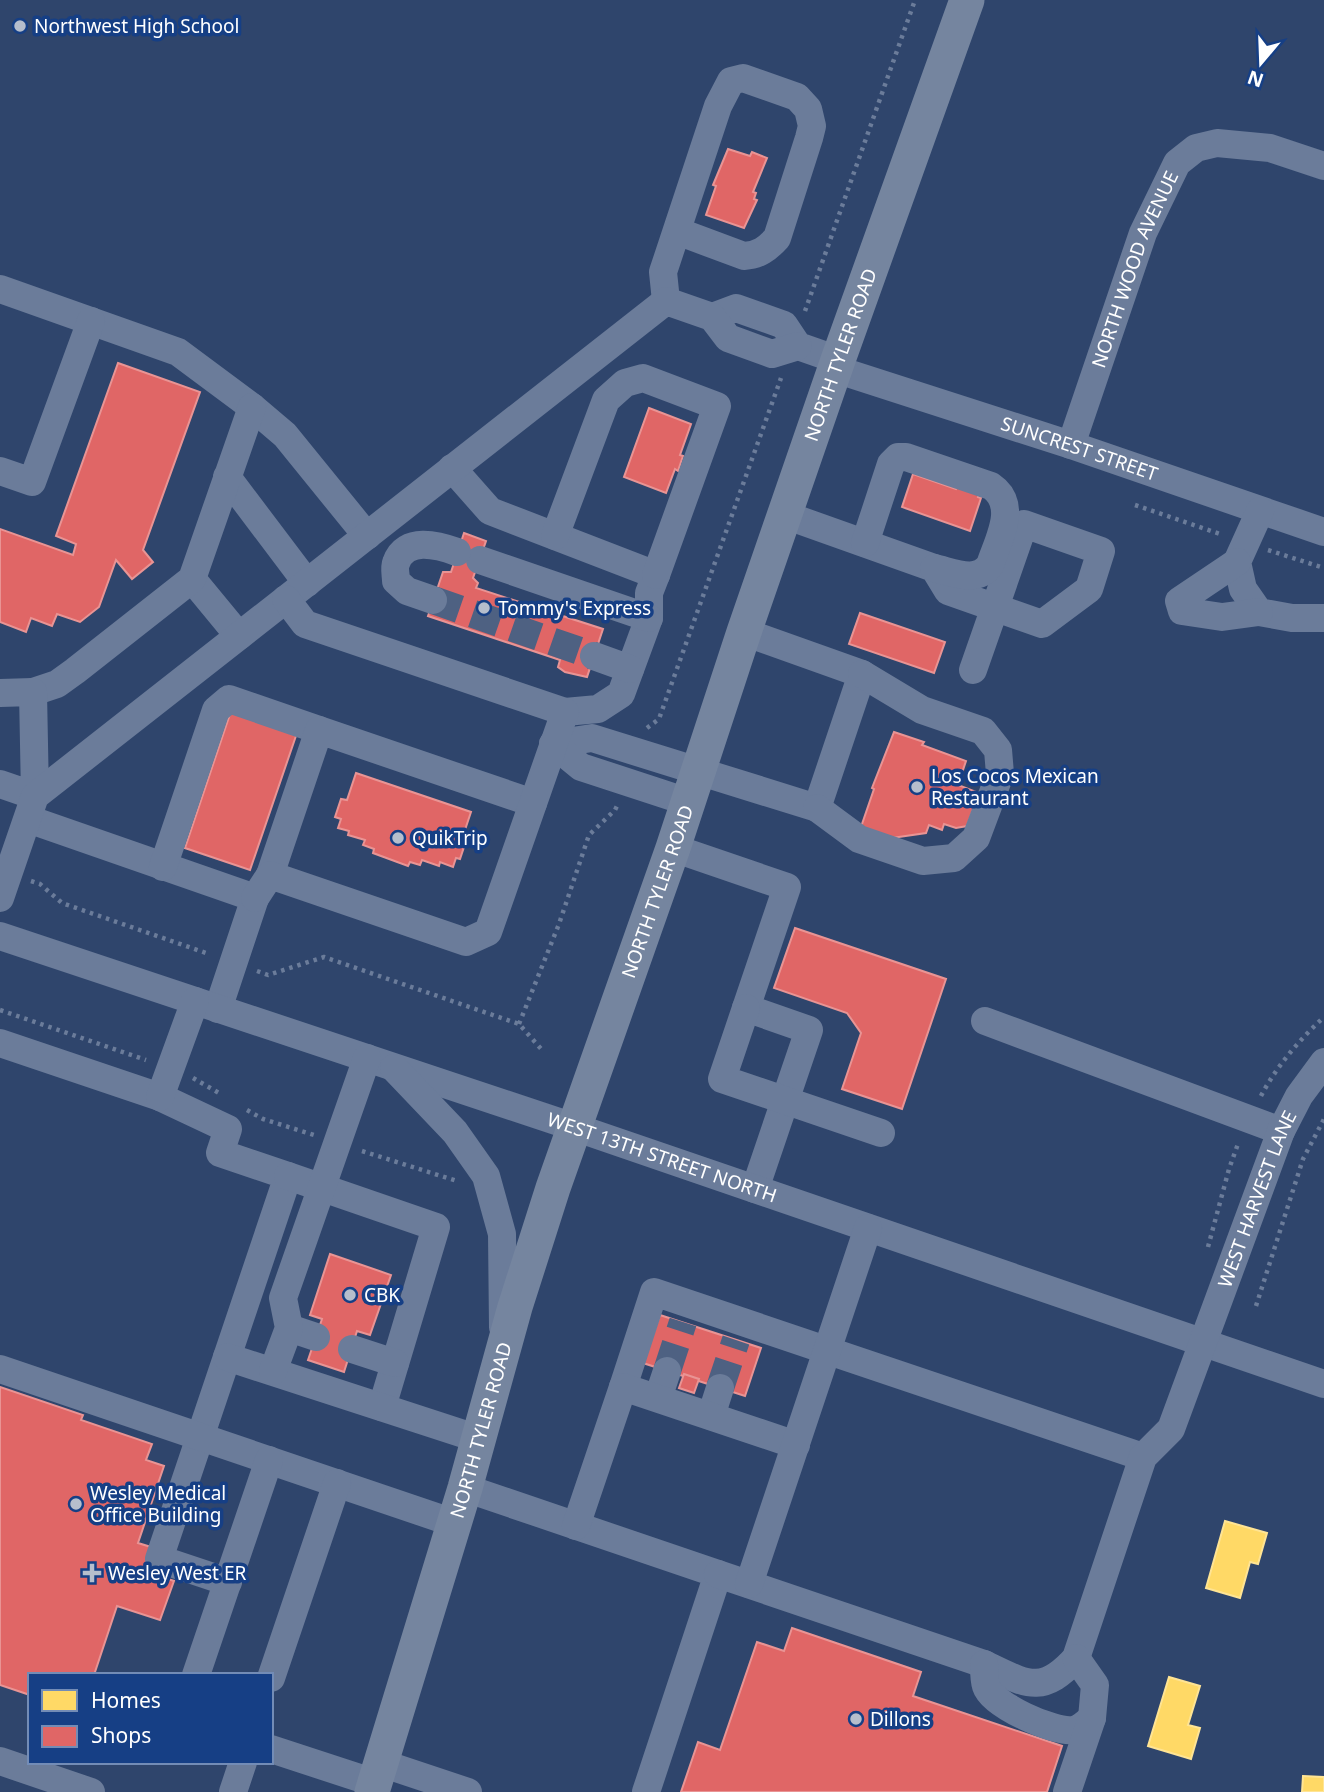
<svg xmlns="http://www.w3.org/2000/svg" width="1324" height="1792" font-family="'Noto Sans',sans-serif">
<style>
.homes{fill:#ffd966;stroke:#ffe494;stroke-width:2}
.shops{fill:#e06666;stroke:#e99494;stroke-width:2}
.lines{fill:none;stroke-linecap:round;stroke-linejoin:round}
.minor-tunnel{stroke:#4e6182;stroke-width:28;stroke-dasharray:28 14;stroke-linecap:butt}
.path{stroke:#6b7c9a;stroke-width:4.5;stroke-dasharray:3.5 5;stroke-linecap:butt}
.minor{stroke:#6b7c9a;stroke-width:28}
.major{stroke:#75859f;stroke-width:35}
.poi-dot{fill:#b6becc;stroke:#163f85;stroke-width:2.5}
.labels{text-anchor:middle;stroke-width:7;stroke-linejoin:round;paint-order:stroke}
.poi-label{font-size:19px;fill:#fff;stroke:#163f85;text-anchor:start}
.street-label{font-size:19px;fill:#fff;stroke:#163f85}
</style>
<rect width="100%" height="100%" fill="#2f456c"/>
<!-- homes -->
<g class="homes">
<polygon points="1225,1521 1267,1533 1258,1564 1250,1562 1240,1598 1206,1588"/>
<polygon points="1169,1677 1200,1686 1188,1725 1200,1728 1191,1759 1148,1746"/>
<polygon points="1303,1776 1324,1777 1324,1792 1302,1792"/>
</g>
<!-- shops -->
<g class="shops">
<polygon points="728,149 750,156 752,152 767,158 753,192 756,193 754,199 757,200 744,228 706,215 716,186 713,185"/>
<polygon points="118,363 200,392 143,550 153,562 132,579 116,560 99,607 80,622 57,614 52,626 31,618 26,632 0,622 0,529 73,555 76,544 56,536"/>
<polygon points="649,408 691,424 680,455 683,456 678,471 675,469 666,493 624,477"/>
<polygon points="913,474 956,489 958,484 980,491 978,497 981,498 970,531 902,507"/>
<polygon points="464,533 486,541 473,578 478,583 476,588 603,629 587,677 565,672 558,667 560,660 428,616 443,572 451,572"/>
<polygon points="860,613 945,642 934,673 849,644"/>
<polygon points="231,711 297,733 250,870 185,848"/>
<polygon points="894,732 924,742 922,745 966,761 958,785 979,793 967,826 956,828 944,824 942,830 929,825 926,833 885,839 860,830 874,789 872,788"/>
<polygon points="356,773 471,812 462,839 466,841 460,859 456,858 453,867 440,862 439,866 422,860 420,865 410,862 408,866 373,853 374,849 363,845 365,840 348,835 349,831 338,828 341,819 335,817 341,799 347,800"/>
<polygon points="795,928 946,979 902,1109 842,1089 861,1033 847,1013 774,988"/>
<polygon points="330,1254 391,1275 370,1335 357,1331 344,1372 308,1360 322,1319 310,1315"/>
<polygon points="660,1315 761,1348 745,1396 643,1363"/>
<polygon points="684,1374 699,1379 694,1393 679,1388"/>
<polygon points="0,1387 83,1415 81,1420 152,1444 146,1460 164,1466 138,1543 151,1547 143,1571 174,1581 160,1620 117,1606 94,1675 30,1675 30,1695 0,1685"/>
<polygon points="792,1628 921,1672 913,1696 1062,1746 1047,1792 681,1792 698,1742 720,1750 757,1642 784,1651"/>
</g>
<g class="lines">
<!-- minor-tunnel -->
<g class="minor-tunnel">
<polyline points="433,600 594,656"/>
<polyline points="667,1371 683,1322"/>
<polyline points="720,1388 736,1340"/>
</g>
<!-- path -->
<g class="path">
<polyline points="805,311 915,0"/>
<polyline points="1135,505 1223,535"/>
<polyline points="1268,550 1324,568"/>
<polyline points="647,728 659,719 781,378"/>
<polyline points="31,881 40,884 62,903 209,954"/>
<polyline points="257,971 268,975 324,957 519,1024 543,1051"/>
<polyline points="0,1010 146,1060"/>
<polyline points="519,1024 559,924 589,835 615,810 618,804"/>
<polyline points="193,1078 219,1093"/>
<path d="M1261,1096C1276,1067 1300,1039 1324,1017"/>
<polyline points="247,1110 263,1119 314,1135"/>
<polyline points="362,1151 457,1181"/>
<polyline points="1208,1247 1229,1169 1239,1141"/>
<polyline points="1256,1306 1303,1159 1324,1119"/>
</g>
<!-- minor -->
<g class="minor">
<polyline points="0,289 178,352 252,407 285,435 367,536"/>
<path d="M666,301L663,272L718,106L731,81L743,78L797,97L808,109L812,126L809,138L777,238C767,249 759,255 744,256L677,231"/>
<polyline points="712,317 736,308 784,325 798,346 838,360"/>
<path id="s1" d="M835,369L1071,445L1324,532"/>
<path id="s2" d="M1071,445L1143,233L1177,163L1196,148L1217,143L1270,148L1324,166"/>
<polyline points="452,468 490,511 656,575 649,593 649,618 621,694 598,709 565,712"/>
<polyline points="0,471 32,482 91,321"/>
<polyline points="227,477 307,583"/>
<polyline points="1260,511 1237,562 1243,589 1259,612 1292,618 1324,618"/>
<polyline points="785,515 934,568 948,591 1042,624 1089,589 1101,551 1024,524 973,670"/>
<polyline points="555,536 606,400 625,383 643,378 717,406 656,575"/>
<path d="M865,543L891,464L898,457H906L991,486C1019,505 998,540 990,565C977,584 953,572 934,568"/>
<polyline points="480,560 649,618"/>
<polyline points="1237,562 1179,601 1182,611 1222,617 1259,612"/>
<polyline points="192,579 239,636"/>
<path d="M433,600L407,591L396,581C396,576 394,568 396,563C405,536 438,545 457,552"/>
<polyline points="594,656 630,669"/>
<polyline points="33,692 57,684 75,671 192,579 252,407"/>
<polyline points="0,693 33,692 35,796 0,784"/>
<polyline points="553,744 592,738 817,808 862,674 744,632"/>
<polyline points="553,744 581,767 688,802"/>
<polyline points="817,808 859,839 923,861 954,858 976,838 1000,774 998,750 983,731 922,710 862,674"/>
<polyline points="28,819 255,898 218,1009"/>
<polyline points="673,848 787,887 746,1008 809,1030 755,1189"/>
<polyline points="163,867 216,710 229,699 319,730"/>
<polyline points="270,875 319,730 533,803"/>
<polyline points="0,898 35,796 666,301 712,317 728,338 772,354 798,346"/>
<polyline points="255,898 270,875 466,942 488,932 565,712 305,624 286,599"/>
<path id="s3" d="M0,936L574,1127L1324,1384"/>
<polyline points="746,1008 722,1079 881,1133"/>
<polyline points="985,1021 1281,1131"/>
<polyline points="0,1043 160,1097 228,1129 220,1153 288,1176 159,1559 228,1582"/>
<polyline points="394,1068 455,1132 486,1176 502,1234 503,1327"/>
<polyline points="160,1097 195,1001"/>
<polyline points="288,1176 436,1227 382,1407"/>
<polyline points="289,1328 316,1337"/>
<polyline points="352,1349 395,1363"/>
<polyline points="227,1357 479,1439"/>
<polyline points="0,1369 454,1523"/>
<polyline points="273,1371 289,1328 283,1298 367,1058"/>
<polyline points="623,1387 654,1292 1143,1457"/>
<polyline points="658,1398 667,1371"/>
<polyline points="711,1416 720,1388"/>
<polyline points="465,1488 718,1574 646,1792"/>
<polyline points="576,1526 623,1387 796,1445"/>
<path id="s4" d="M718,1574L984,1664C1025,1683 1041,1697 1076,1658L1143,1457L1171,1429L1281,1131L1299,1096L1324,1062"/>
<polyline points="749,1584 868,1228"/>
<path d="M984,1664C984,1671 984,1680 986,1686C992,1705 1054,1733 1073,1730C1080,1729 1087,1722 1092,1718"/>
<polyline points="196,1675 269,1460"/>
<polyline points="271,1678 337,1483"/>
<polyline points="271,1749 375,1783"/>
<polyline points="0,1761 91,1792"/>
<polyline points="381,1763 468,1792"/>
<polyline points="233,1792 243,1762"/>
<polyline points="1067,1792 1092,1718 1095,1685 1076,1658"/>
</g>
<!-- major -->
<path class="major" id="s5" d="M372,1792L465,1488L515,1307L553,1188L673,848L744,632L838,360L967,0"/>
</g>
<!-- markers -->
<g class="poi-dot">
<circle cx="20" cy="26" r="7"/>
<circle cx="484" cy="608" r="7"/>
<circle cx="917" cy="787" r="7"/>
<circle cx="398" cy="838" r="7"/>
<circle cx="350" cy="1295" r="7"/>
<circle cx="76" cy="1504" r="7"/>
<path d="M88.5 1562.5h7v7h7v7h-7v7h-7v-7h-7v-7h7z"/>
<circle cx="856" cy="1719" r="7"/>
</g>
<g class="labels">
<!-- poi labels -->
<g class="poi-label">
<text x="34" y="33">Northwest High School</text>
<text x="498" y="615">Tommy's Express</text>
<text x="931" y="783">Los Cocos Mexican<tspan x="931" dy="22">Restaurant</tspan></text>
<text x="412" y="845">QuikTrip</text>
<text x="364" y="1302">CBK</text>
<text x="90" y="1500">Wesley Medical<tspan x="90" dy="22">Office Building</tspan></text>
<text x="108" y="1580">Wesley West ER</text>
<text x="870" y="1726">Dillons</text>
</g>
<!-- street labels -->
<g class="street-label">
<text dy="7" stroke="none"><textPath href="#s2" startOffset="187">NORTH WOOD AVENUE</textPath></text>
<text dy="7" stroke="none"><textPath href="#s5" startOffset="1512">NORTH TYLER ROAD</textPath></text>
<text dy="7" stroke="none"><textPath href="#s1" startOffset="257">SUNCREST STREET</textPath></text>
<text dy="7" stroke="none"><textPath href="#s5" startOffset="945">NORTH TYLER ROAD</textPath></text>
<text dy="7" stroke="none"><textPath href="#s3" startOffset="698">WEST 13TH STREET NORTH</textPath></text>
<text dy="7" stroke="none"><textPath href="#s4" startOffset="882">WEST HARVEST LANE</textPath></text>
<text dy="7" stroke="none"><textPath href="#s5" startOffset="378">NORTH TYLER ROAD</textPath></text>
</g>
</g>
<!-- legend -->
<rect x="28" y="1673" width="245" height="91" fill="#163f85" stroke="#738cb6" stroke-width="2"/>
<rect x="42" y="1690" width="35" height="21" fill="#ffd966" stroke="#738cb6" stroke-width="2"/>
<text x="91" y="1708" font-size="21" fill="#ffffff">Homes</text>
<rect x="42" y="1726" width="35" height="21" fill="#e06666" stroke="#738cb6" stroke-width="2"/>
<text x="91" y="1743" font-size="21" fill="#ffffff">Shops</text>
<!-- north arrow -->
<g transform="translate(1261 63) rotate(199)" stroke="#163f85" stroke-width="5" paint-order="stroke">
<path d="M0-5L12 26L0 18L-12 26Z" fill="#ffffff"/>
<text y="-10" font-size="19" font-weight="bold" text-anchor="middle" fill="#ffffff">N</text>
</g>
</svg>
